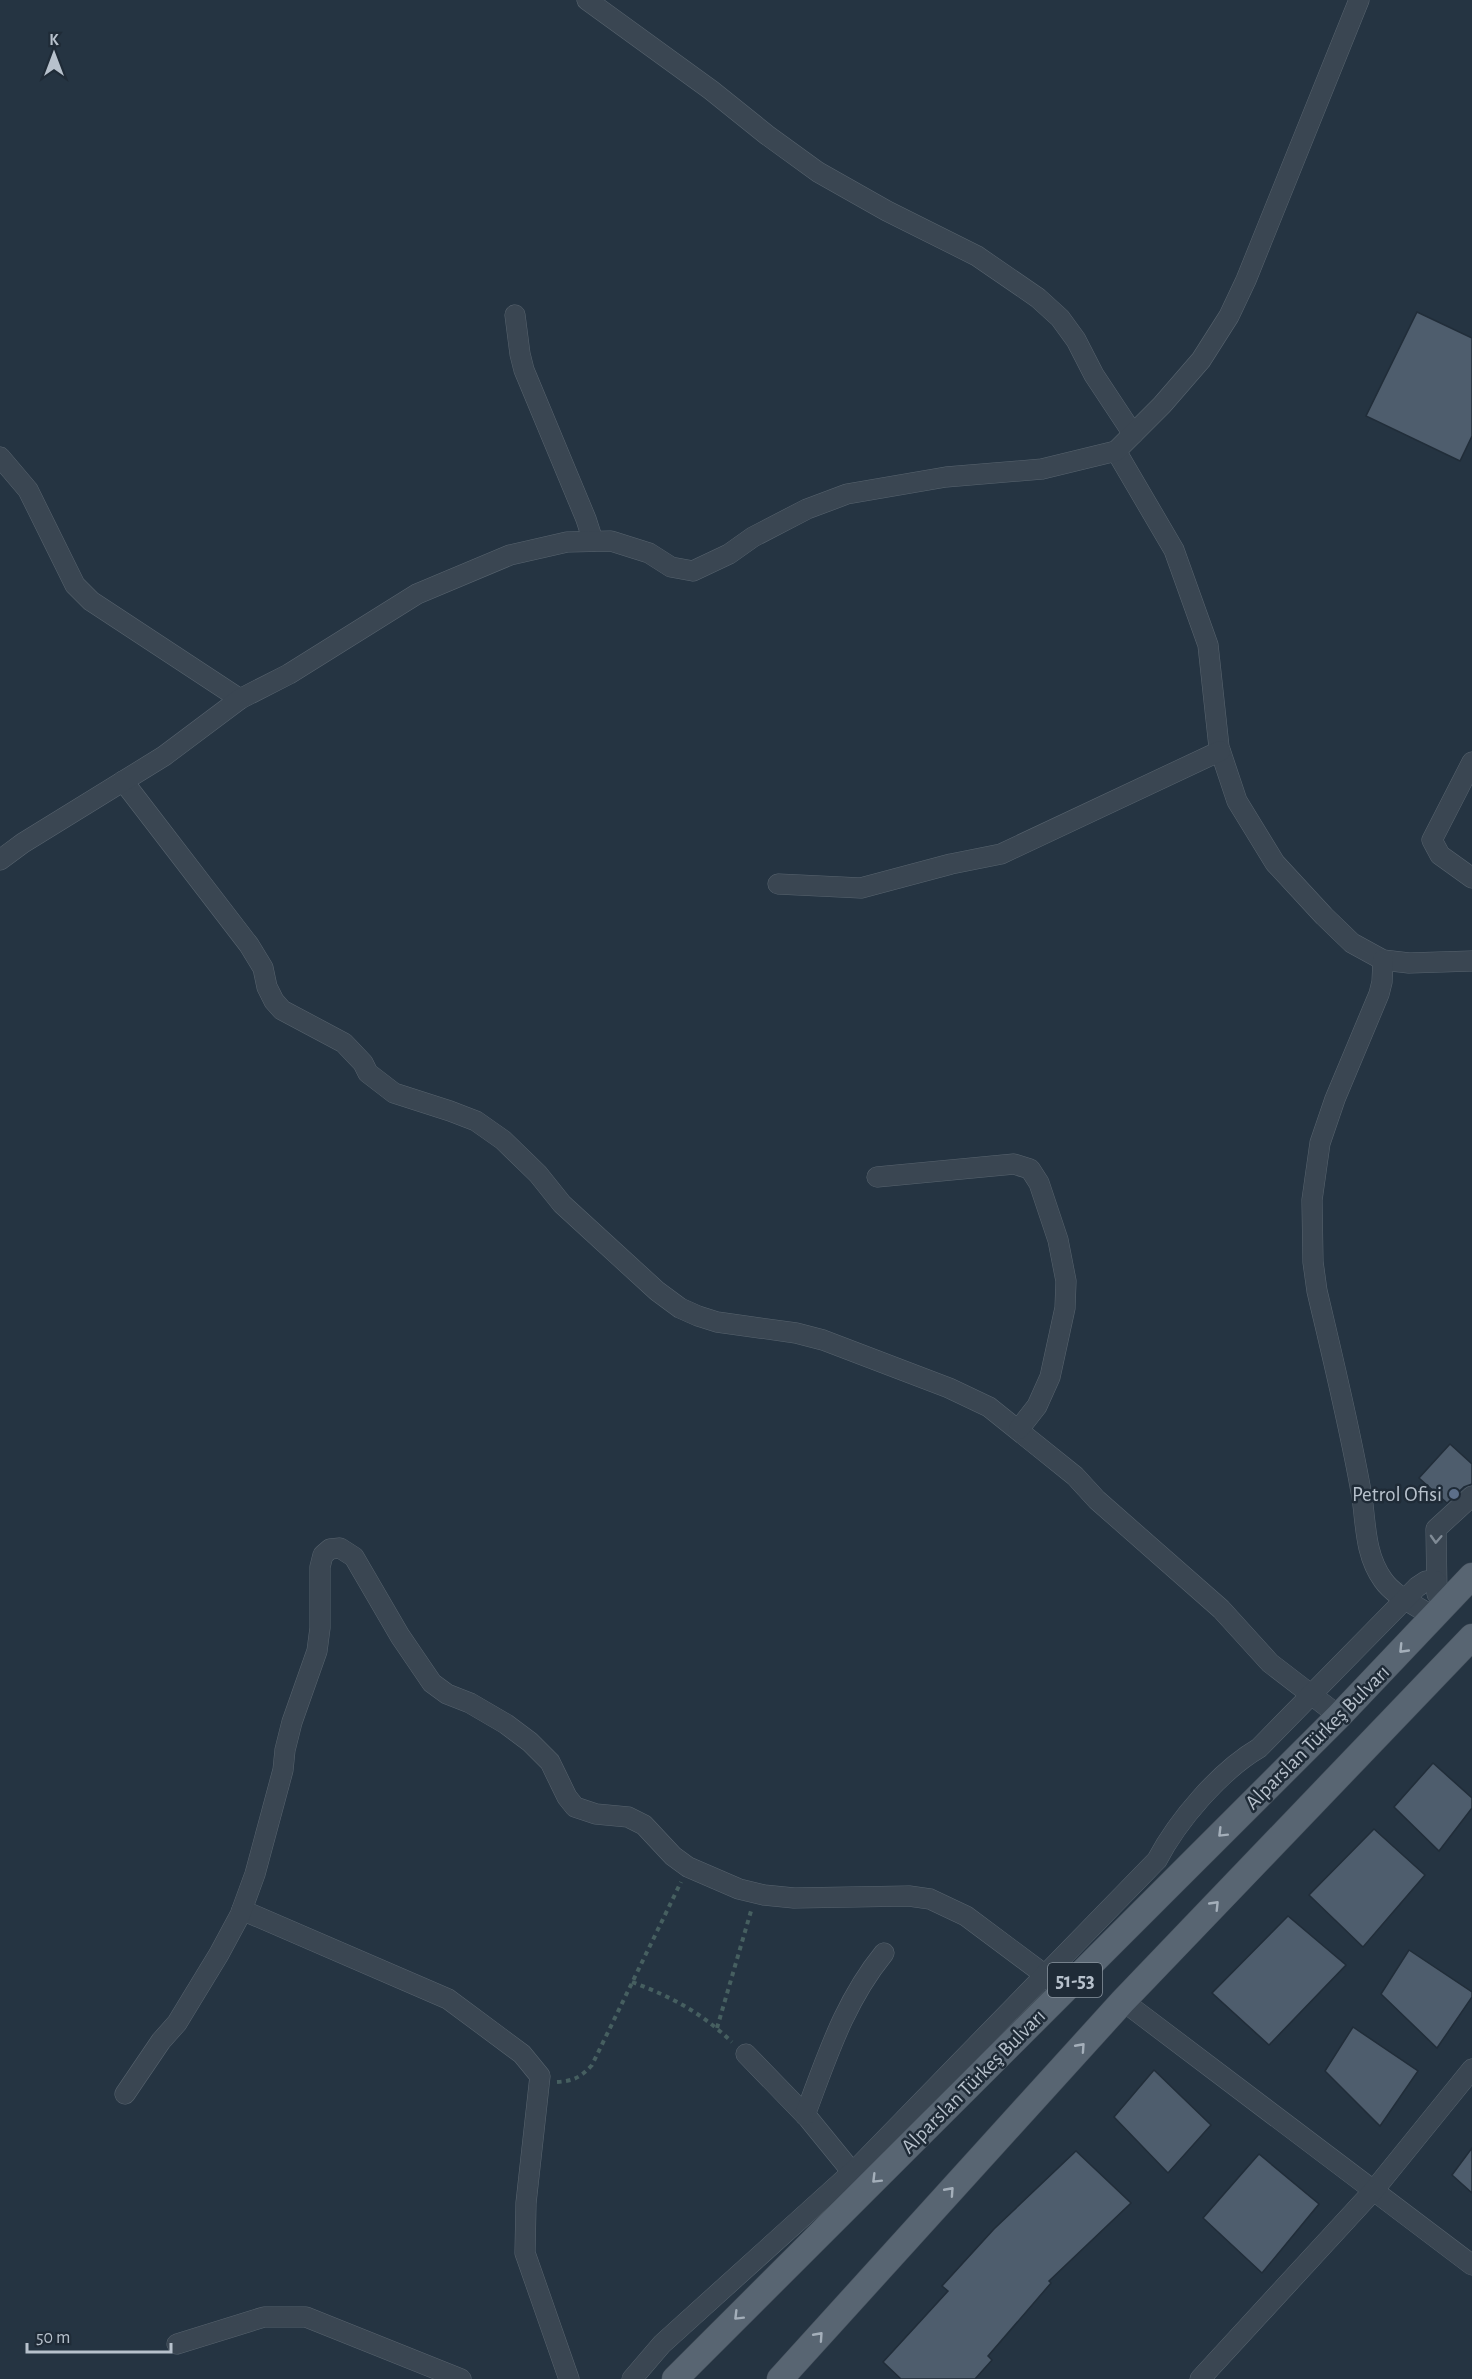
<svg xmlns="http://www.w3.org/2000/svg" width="1472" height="2379" font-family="'Alegreya Sans',sans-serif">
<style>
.building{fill:#4e5d6d;stroke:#212d39;stroke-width:1.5}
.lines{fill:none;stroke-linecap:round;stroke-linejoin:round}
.minor-casing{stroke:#58646f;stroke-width:21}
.major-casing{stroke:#444f5b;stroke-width:27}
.path{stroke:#465f60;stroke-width:4;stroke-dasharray:4.5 4.5;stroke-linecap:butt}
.minor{stroke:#3a4652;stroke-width:20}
.major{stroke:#586572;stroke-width:26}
.oneway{stroke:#7f8a95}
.oneway2{stroke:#a4afba}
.service-dot{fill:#5c6f8a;stroke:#1f2b37;stroke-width:2}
.labels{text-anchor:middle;stroke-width:5;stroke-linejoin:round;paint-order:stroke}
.shield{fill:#1f2b37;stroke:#89949f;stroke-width:1.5}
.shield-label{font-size:20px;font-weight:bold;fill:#b7c1cc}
.poi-label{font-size:21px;fill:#b7c1cc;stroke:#1f2b37;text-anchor:end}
.street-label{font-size:21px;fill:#b7c1cc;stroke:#1f2b37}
</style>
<rect width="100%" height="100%" fill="#253442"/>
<!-- building -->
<g class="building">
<polygon points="1417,312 1472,338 1472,436 1460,461 1366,416"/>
<polygon points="1450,1444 1472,1464 1472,1484 1464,1487 1447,1503 1419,1478"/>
<polygon points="1433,1763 1472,1798 1472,1808 1439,1851 1394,1807"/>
<polygon points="1374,1829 1425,1875 1363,1947 1309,1895"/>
<polygon points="1288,1916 1346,1965 1269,2045 1212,1993"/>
<polygon points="1409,1950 1472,1992 1472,1997 1437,2048 1381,1994"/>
<polygon points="1353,2027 1418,2071 1380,2126 1325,2071"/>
<polygon points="1154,2070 1211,2125 1168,2173 1114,2117"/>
<polygon points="1472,2148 1472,2193 1452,2175"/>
<polygon points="1076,2151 1131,2203 1049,2281 1051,2283 988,2356 992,2360 975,2379 901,2379 883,2362 948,2291 942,2286 994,2229"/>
<polygon points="1259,2154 1319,2204 1262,2273 1203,2218"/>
</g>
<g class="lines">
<!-- minor casing -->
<g class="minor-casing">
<g id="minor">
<polyline points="587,0 711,90 767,135 818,172 887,211 977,256 1038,298 1060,318 1076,340 1094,375 1133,434"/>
<polyline points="515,315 520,354 524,370 586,519 593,541"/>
<polyline points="1116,451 1174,550 1208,645 1219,747 1237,801 1275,863 1324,916 1352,943 1383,960 1409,963 1472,961"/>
<polyline points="0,457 28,490 75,585 91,601 240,699"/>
<polyline points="1472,762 1432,840 1440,855 1472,878"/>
<polyline points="123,781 249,945 263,968 267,987 274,1001 282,1010 344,1043 363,1063 368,1073 394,1093 450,1111 476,1121 503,1140 538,1174 562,1204 657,1291 680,1308 698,1316 717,1322 796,1333 823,1340 949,1388 989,1407 1075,1476 1097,1500 1221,1609 1270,1663 1339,1716"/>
<polyline points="0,860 23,843 164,756 240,699 289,674 417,594 510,555 567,542 611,541 649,553 671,567 693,571 729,554 753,537 807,509 847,494 946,477 1042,469 1116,451 1162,405 1201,360 1229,316 1246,280 1359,0"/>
<polyline points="778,884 861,888 951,864 1001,854 1220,751"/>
<path d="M1383,960L1382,982L1379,994L1335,1099L1320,1143L1312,1200L1313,1262L1317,1291C1333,1359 1350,1428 1362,1497C1366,1525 1365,1555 1383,1580C1394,1596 1417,1606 1434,1617"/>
<polyline points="877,1177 1014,1164 1030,1169 1039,1183 1058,1240 1066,1281 1065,1308 1050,1377 1037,1406 1019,1429"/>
<polyline points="1437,1594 1436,1529 1472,1496"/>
<polyline points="242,1910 448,1999 522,2054 540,2076 526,2203 525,2253 569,2379"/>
<polyline points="1123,2001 1472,2265"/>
<polyline points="746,2054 808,2118 852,2172"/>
<polyline points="125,2094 161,2041 177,2023 219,1954 240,1915 255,1874 283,1770 285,1750 292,1722 317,1651 320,1628 320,1567 323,1555 330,1549 340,1548 354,1557 400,1636 432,1683 447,1694 470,1703 506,1724 530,1742 550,1762 567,1797 575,1807 596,1814 628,1817 644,1825 673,1856 688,1867 739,1889 764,1895 794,1898 909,1896 930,1899 966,1916 1045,1975 1063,1992"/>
<path d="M805,2115C827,2057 844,2002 884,1953"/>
<polyline points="177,2344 264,2317 306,2317 461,2379"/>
<path d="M632,2379L662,2344L860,2165L1157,1860C1178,1820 1220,1771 1259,1748L1417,1587L1426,1581H1436"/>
<polyline points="1200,2379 1374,2190 1472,2069"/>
</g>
</g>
<!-- major casing -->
<g class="major-casing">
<g id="major">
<polyline points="675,2379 1339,1716 1472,1576"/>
<polyline points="780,2379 1123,2001 1472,1637"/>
</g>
</g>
<!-- path -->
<g class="path">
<path d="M632,1982C674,1998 700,2012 732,2042"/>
<polyline points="717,2028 751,1911"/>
<path d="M557,2082C574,2081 581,2077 592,2065L681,1882"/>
</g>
<!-- minor -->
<use href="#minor" class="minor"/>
<!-- major -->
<use href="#major" class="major"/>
</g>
<!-- one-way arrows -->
<defs><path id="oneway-chevron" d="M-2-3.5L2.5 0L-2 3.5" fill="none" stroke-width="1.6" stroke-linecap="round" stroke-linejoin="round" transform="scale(1.5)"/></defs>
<use class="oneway" href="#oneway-chevron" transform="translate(1436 1539) rotate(93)"/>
<g class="oneway2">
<use href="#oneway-chevron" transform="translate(1403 1649) rotate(134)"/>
<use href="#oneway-chevron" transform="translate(1222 1833) rotate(135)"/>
<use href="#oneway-chevron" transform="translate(1215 1905) rotate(-46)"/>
<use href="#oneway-chevron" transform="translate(1081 2047) rotate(-48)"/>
<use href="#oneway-chevron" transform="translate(876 2179) rotate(135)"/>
<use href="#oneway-chevron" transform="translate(950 2191) rotate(-48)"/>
<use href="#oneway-chevron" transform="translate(738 2316) rotate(135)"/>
<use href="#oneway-chevron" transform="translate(819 2336) rotate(-48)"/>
</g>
<!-- markers -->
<circle class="service-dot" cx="1454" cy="1494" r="6"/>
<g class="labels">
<!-- shield labels -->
<rect class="shield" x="1048" y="1963" width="54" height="34" rx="4.5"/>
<g class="shield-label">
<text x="1075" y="1987">51-53</text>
</g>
<!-- poi labels -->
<g class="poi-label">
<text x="1442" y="1501">Petrol Ofisi</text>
</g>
<!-- street labels -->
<g class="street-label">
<text transform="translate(1317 1737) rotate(-45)" y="7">Alparslan Türkeş Bulvarı</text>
<text transform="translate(973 2081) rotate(-45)" y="7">Alparslan Türkeş Bulvarı</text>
</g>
</g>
<!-- north arrow -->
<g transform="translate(54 54)" stroke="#1f2b37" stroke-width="4.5" paint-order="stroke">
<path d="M0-4.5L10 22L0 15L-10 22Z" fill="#b7c1cc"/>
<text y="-9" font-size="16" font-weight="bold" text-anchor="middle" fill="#b7c1cc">K</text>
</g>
<!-- scale -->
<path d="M27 2343v9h144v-9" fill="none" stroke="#b7c1cc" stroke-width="3"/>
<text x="36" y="2343" font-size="18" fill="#b7c1cc" stroke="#1f2b37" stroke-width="4.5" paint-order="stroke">50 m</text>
</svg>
